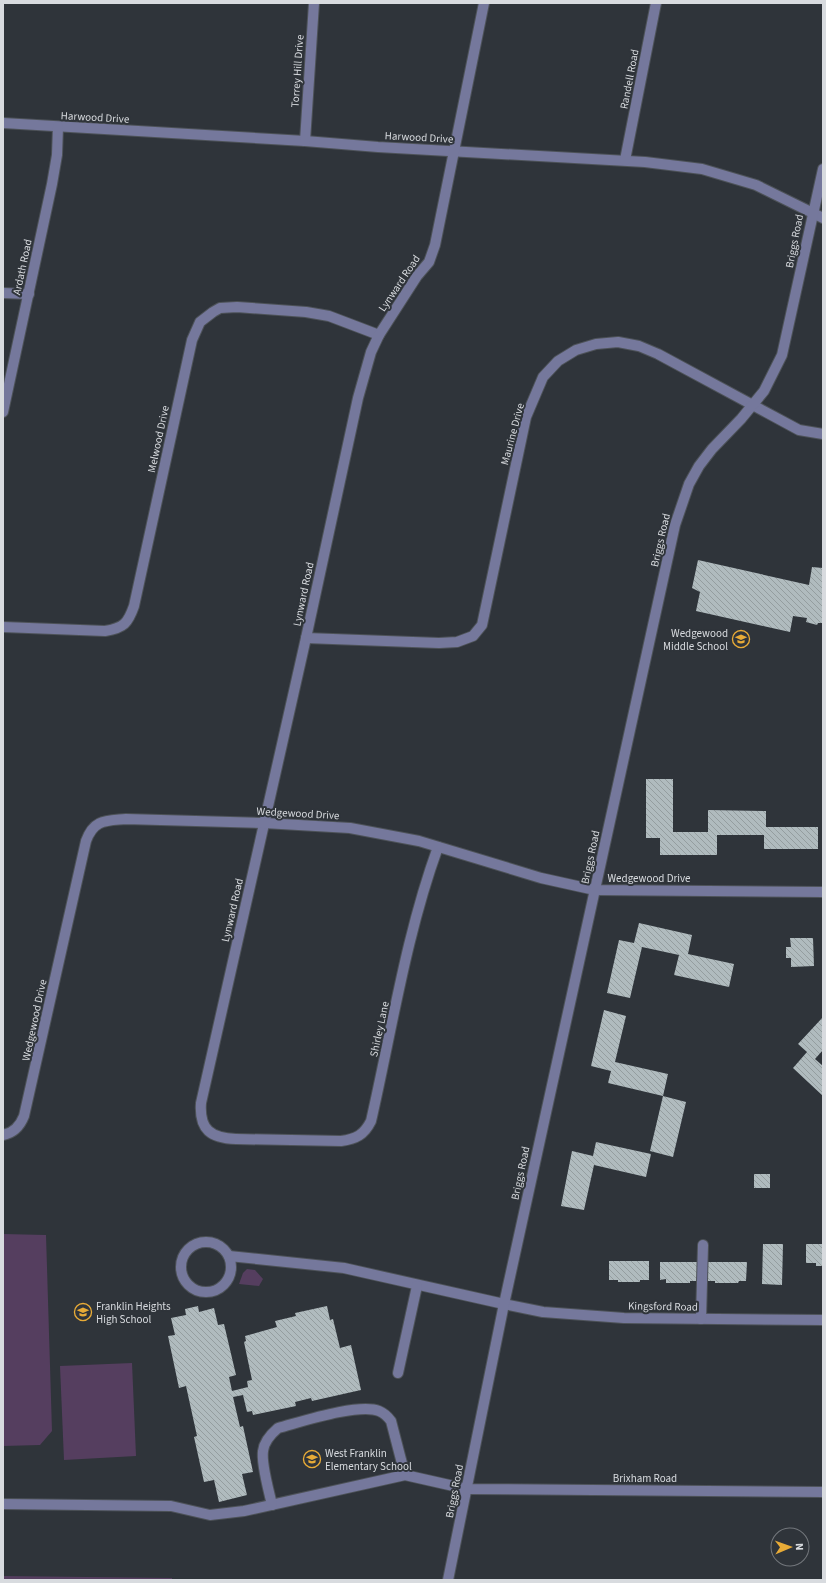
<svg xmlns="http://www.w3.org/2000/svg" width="826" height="1583" font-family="'Source Sans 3',sans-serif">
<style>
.park{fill:#553e5f}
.building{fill:url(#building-back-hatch)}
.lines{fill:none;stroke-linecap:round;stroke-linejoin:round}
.minor-casing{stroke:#4d5258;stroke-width:12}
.minor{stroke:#75789c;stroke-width:10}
.labels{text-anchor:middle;stroke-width:4;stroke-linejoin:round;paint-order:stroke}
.street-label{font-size:11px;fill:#d8dbdf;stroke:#2f343a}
.poi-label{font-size:11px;fill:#d8dbdf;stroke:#2f343a;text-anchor:start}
</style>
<defs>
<pattern id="building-back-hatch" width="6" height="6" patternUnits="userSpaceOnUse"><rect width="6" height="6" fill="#b0bbbe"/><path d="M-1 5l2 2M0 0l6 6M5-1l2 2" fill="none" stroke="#949d9f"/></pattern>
</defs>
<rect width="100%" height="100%" fill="#2f343a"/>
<!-- park -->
<g class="park">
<polygon points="3,1234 46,1235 52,1431 40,1445 3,1446"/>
<polygon points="247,1269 255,1270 263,1279 259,1286 239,1284 243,1273"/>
<polygon points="132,1363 136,1456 64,1460 60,1366"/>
<polygon points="3,1576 172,1578 172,1580 3,1580"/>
</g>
<!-- building -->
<g class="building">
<polygon points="698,560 809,585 812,567 823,568 823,623 818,623 817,625 806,622 807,618 793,616 790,632 696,611 700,592 692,588"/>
<polygon points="646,779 673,779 673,832 708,832 708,810 766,811 766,827 818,827 818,849 764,849 764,835 717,835 717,855 660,855 660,838 646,838"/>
<polygon points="639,923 692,935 688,954 734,964 729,987 674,975 679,955 642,947 630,998 607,993 619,940 634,943"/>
<polygon points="790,938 813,938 814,966 791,967 791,958 786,958 786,947 791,947"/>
<polygon points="604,1010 626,1016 615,1062 668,1074 663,1096 608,1083 611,1071 591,1066"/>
<polygon points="823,1017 823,1050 815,1059 823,1066 823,1096 793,1068 807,1052 798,1044"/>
<polygon points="663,1096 686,1102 673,1157 650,1151"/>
<polygon points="596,1142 651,1154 646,1177 594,1165 584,1210 561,1206 572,1151 593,1156"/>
<rect x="754" y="1174" width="16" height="14"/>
<polygon points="763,1244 783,1244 782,1285 762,1284"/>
<polygon points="806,1244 823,1244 823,1266 816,1266 816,1263 806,1263"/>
<polygon points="609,1261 649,1261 649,1280 640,1280 640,1282 618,1282 618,1280 609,1280"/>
<polygon points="660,1262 697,1262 697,1281 690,1281 690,1283 666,1283 666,1279 660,1280"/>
<polygon points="707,1262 747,1262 746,1281 739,1281 738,1283 715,1283 715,1281 707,1281"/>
<polygon points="198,1306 199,1312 214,1308 218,1325 224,1324 236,1375 229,1377 232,1391 248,1387 247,1381 252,1380 244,1342 246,1341 245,1336 277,1327 275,1321 296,1316 295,1313 327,1306 330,1320 333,1319 340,1348 351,1345 361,1390 312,1401 311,1398 295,1402 296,1406 253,1415 252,1411 247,1412 243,1395 233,1397 240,1427 243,1426 253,1472 242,1474 247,1495 219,1502 214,1480 204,1482 194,1437 197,1436 186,1386 179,1388 168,1336 175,1335 171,1318 186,1315 185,1309"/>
</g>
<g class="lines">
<!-- minor casing -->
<g class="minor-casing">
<g id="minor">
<polyline points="3,123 305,141 378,147 645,162 702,169 756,185 823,218"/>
<polyline points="305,141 314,3"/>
<polyline points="625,160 656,3"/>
<polyline points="3,293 29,294"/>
<polyline points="3,412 52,184 57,155 58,127"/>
<path d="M3,627L105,631C124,628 128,623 134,606L192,340L200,322L213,312L220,308L237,307L306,312L329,316L379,335"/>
<polyline points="306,638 439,643 457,642 473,636 482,625 526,417 543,377 558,361 576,350 596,344 618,342 639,346 658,354 799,430 823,434"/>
<path d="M438,847C406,935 392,1029 371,1121C364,1135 356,1139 341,1141L236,1139C211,1138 199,1130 201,1103L306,638L358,398L371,352L379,335L417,276L429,262L435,245L484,3"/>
<path d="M3,1135C14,1133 20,1126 24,1116L86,841C94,819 106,821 126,819L264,823L350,828L419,841L541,878L595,890L823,892"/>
<circle cx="206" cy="1267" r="25"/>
<polyline points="229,1256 344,1268 504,1304 543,1312 624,1318 823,1320"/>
<polyline points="701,1319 703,1245"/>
<polyline points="398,1373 417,1286"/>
<polyline points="3,1504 171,1506 210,1515 244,1511 405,1475 467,1489 823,1492"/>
<path d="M272,1505C269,1491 261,1464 263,1451C264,1441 271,1434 278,1428C301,1422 358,1403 379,1411C384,1413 388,1417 391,1421L405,1475"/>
<polyline points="448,1580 504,1304 675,525 689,484 699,466 712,449 741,419 764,391 782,355 823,169"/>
</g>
</g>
<!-- minor -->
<use href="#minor" class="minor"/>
</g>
<!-- icons -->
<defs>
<g id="school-ring" transform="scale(0.9)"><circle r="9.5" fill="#2f343a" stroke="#e8ab37" stroke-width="1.5"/><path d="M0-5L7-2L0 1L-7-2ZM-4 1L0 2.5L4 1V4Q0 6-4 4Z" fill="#e8ab37"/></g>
</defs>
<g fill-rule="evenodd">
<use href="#school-ring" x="741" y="639"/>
<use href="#school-ring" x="83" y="1312"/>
<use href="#school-ring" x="312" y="1459"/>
</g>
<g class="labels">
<!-- street labels -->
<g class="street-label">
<text transform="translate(297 71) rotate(-86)" y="4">Torrey Hill Drive</text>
<text transform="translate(629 79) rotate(-79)" y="4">Randell Road</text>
<text transform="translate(95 117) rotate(3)" y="4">Harwood Drive</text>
<text transform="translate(419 137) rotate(3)" y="4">Harwood Drive</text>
<text transform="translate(794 241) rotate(-79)" y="4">Briggs Road</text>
<text transform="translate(22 267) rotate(-78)" y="4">Ardath Road</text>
<text transform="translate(399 283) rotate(-56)" y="4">Lynward Road</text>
<text transform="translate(512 434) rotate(-75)" y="4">Maurine Drive</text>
<text transform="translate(158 439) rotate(-78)" y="4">Melwood Drive</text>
<text transform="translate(660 540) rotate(-77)" y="4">Briggs Road</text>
<text transform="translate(303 594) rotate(-78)" y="4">Lynward Road</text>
<text transform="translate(298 813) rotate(3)" y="4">Wedgewood Drive</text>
<text transform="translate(590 857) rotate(-78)" y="4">Briggs Road</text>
<text x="649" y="882">Wedgewood Drive</text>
<text transform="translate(232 910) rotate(-77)" y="4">Lynward Road</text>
<text transform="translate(34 1020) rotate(-78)" y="4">Wedgewood Drive</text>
<text transform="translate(379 1029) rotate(-78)" y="4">Shirley Lane</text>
<text transform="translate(520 1173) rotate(-78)" y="4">Briggs Road</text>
<text transform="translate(663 1306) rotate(1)" y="4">Kingsford Road</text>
<text x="645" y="1482">Brixham Road</text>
<text transform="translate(454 1491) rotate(-79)" y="4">Briggs Road</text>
</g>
<!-- poi labels -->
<g class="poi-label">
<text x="728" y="637" text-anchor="end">Wedgewood<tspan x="728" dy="13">Middle School</tspan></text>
<text x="96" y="1310">Franklin Heights<tspan x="96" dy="13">High School</tspan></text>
<text x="325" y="1457">West Franklin<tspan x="325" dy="13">Elementary School</tspan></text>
</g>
</g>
<!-- border -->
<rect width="826" height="1583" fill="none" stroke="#d8dbdf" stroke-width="8"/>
<!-- north arrow -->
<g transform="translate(790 1547) rotate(88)"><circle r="19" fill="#2f343a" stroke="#73777c"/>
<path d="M0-3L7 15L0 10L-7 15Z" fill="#e8ab37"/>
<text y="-6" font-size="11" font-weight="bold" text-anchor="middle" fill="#d8dbdf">N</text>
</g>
</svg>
